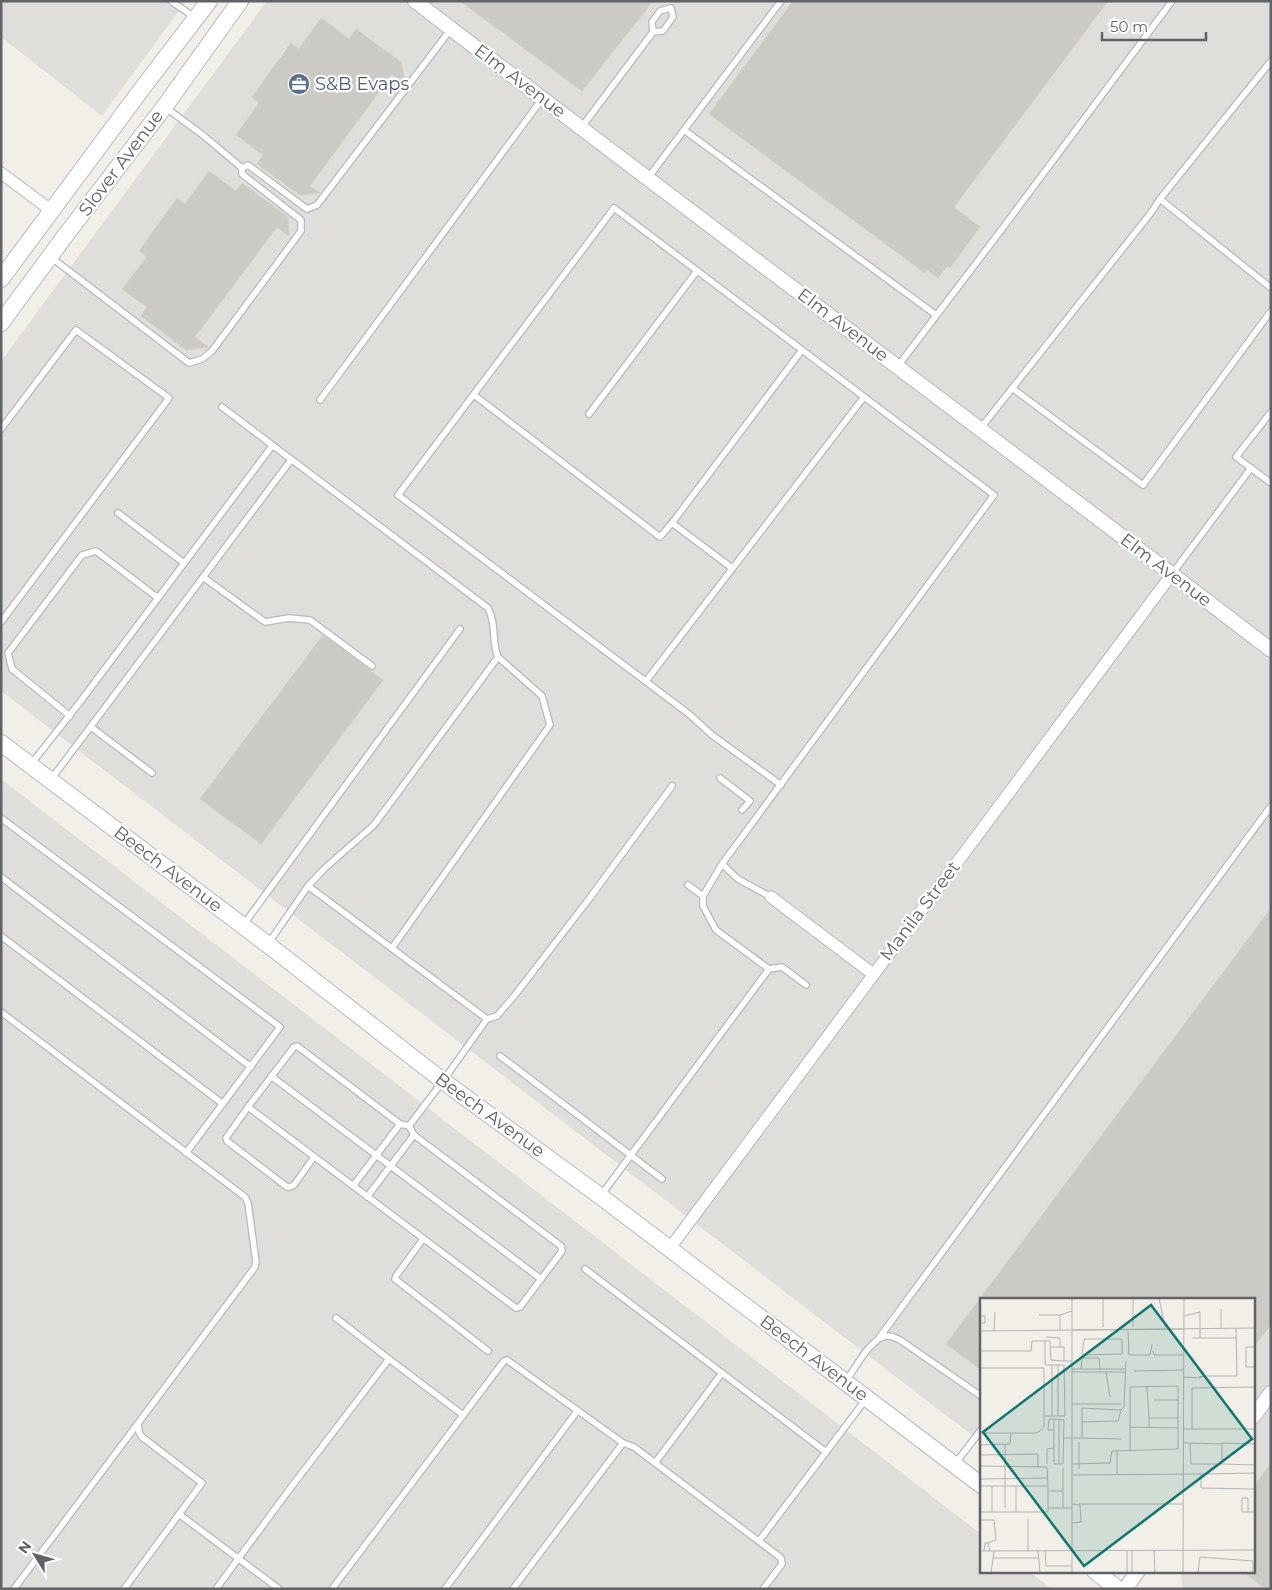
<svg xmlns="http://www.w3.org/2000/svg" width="1272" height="1590" font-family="Montserrat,sans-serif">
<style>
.industrial{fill:#e0deda}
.building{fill:#cccac5;stroke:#d6d1c6}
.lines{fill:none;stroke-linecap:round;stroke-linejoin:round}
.service-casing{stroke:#b5b8bc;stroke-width:8}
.minor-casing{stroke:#b5b8bc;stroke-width:13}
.tertiary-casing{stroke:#b5b8bc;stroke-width:16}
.secondary-casing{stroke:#b6babf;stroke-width:18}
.service{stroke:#fff;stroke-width:5.5}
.minor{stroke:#fff;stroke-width:11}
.tertiary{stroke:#fff;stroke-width:14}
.secondary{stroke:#fff;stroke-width:16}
.labels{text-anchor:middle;stroke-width:4.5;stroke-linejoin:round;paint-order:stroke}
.street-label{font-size:18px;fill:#5f6368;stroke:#fff}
.service-label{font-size:18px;fill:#4e5e75;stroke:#fff;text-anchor:start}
.inset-road{fill:none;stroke:#b3b3b1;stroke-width:1}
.view{fill:#0f766e;fill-opacity:0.15;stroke:#0f766e;stroke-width:2.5}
.inset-edge{fill:none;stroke:#5f6368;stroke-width:2.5}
</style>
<rect width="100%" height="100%" fill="#f1efe8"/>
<!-- industrial -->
<g class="industrial">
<polygon points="1,1 186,1 102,116 1,37"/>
<polygon points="267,1 1271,1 1271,1589 1183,1589 1180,1571 1253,1571 1253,1299 981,1299 981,1442 1,691 1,361"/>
<polygon points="1,779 981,1534 981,1571 1029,1571 1052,1589 1,1589"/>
</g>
<!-- building -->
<g class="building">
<polygon points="460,1 653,1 582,91"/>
<polygon points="793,1 1108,1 954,207 980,227 950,268 947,266 938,278 926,269 925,273 709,114"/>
<polygon points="321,18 349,39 356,29 401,62 405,82 404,83 392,74 310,186 320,193 300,195 257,164 263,155 236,135 259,103 252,97 291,43 299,49"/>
<polygon points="209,171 236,191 242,183 288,217 289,236 277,227 195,337 208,347 186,350 141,316 147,307 122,289 147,257 139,251 177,198 185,204"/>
<polygon points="323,635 383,680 261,844 200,799"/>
<polygon points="1271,908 1271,1325 1253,1348 1253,1299 981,1299 981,1370 946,1344"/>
<polygon points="1271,1464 1271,1589 1266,1589 1242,1571 1253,1571 1253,1487"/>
</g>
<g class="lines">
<!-- service casing -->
<g class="service-casing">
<g id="service">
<polyline points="171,1 194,17"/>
<polyline points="781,1 684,130 936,315"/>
<polyline points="165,107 204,136 242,168 248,165 307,209 317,205 451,29"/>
<polyline points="581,128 653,32 652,22 660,11 671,8 673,17 663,31 653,32"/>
<polyline points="648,178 684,130"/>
<polyline points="1160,199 1271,61"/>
<polyline points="52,258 189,363 202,359 212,351 301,231 301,220 242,174 242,168"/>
<polyline points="898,366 1002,229 1172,1"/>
<polyline points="1012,388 1143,485 1271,311"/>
<polyline points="474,395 660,537 672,523"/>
<polyline points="320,400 542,99"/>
<path d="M222,407L488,608C497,625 491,640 498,657L374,825L325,868L308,886L487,1019L497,1016L515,995L589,899L672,786"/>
<polyline points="1271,412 1236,457 1271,483"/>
<polyline points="589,414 697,271"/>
<polyline points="1,429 76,330 169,398 1,622"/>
<polyline points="980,429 1150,214 1160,199 1271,288"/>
<polyline points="118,513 184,563"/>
<polyline points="732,568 672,523 802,350"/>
<polyline points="1172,574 1251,468"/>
<polyline points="203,577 265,622 289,618 310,620 372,666"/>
<polyline points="646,681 864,397"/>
<polyline points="70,716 12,669 8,653 82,555 96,551 158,598"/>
<polyline points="91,727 152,773"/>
<polyline points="32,763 80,702 272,446"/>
<polyline points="52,778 291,460"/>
<polyline points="720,778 750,801 742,810"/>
<polyline points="1,818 280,1027 186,1153"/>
<polyline points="722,864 738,879 771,897"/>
<polyline points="1,877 251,1067"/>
<polyline points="688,885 703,896"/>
<polyline points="244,924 460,629"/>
<polyline points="1,936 223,1104"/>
<polyline points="268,944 308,886"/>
<polyline points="392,948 550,725 542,696 498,657"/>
<polyline points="769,969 782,967 806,985"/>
<polyline points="1,1012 245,1197 248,1203 256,1262 255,1267 14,1589"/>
<polyline points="500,1056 662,1179"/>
<polyline points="271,1076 541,1279"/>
<polyline points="248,1107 294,1047 297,1046 400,1124 409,1126 414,1135 561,1246 562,1251 520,1307 516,1308 248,1107 226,1138 227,1141 287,1187 290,1187 294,1185 314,1157"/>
<polyline points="409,1126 443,1081 487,1019"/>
<polyline points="353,1186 400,1124"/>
<polyline points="602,1194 769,969 716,930 703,906 703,896 722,864 994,495 614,208 398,495 689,714 712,735 781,785"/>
<polyline points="367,1197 414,1135"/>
<polyline points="423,1239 396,1276 395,1279 488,1351"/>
<polyline points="585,1269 826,1452"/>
<polyline points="336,1318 389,1359"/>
<polyline points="879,1338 1271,806"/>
<path d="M847,1380C855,1368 873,1334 889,1336C892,1336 896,1338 900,1340L981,1396"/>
<polyline points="623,1443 634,1447 781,1558 782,1564 763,1589"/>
<polyline points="655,1463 722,1373"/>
<polyline points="955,1464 981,1430"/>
<polyline points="179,1514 279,1589"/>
<polyline points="759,1541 866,1399"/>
<polyline points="124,1589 202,1483 142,1437 139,1432 138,1424"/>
<polyline points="216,1589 286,1494 389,1359 463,1415"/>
<polyline points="332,1589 504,1361 507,1360 623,1443 513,1589"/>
<polyline points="445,1589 578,1410"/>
</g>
</g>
<!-- minor casing -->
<g class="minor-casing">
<g id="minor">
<polyline points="1,173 52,211"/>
<polyline points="771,897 873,974"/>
<polyline points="670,1248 1172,574"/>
</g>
</g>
<!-- tertiary casing -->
<g class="tertiary-casing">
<g id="tertiary">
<path d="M415,1C699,220 987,432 1271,650"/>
<polyline points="1253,1417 1271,1393"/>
<polyline points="1125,1589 1138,1571"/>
</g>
</g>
<!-- secondary casing -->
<g class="secondary-casing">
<g id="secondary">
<polyline points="1,279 141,90 209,1"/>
<polyline points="1,323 65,236 165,106 240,1"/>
<polyline points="1,743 267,944 443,1081 600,1196 981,1485"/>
<polyline points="1095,1571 1118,1589"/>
</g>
</g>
<!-- service -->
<use href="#service" class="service"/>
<!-- minor -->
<use href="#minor" class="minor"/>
<!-- tertiary -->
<use href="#tertiary" class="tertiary"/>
<!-- secondary -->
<use href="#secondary" class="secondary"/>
</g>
<!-- icons -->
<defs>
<g id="office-disc" transform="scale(1.125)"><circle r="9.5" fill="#5c6f8a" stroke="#fff"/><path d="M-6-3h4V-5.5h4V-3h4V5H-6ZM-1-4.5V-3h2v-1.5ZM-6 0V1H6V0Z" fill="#fff"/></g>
</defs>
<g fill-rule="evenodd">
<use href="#office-disc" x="299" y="84"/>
</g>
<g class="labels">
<!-- street labels -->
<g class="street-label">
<text transform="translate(520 81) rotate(37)" y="6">Elm Avenue</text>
<text transform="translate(121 163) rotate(-53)" y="6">Slover Avenue</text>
<text transform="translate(843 325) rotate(37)" y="6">Elm Avenue</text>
<text transform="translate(1166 570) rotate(37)" y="6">Elm Avenue</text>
<text transform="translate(168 869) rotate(37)" y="6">Beech Avenue</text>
<text transform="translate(920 911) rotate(-53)" y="6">Manila Street</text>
<text transform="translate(490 1115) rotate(36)" y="6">Beech Avenue</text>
<text transform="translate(814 1358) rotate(37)" y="6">Beech Avenue</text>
</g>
<!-- service labels -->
<g class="service-label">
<text x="315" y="90">S&amp;B Evaps</text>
</g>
</g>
<!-- overview -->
<g transform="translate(980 1298)">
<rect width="275" height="275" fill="#f1efe8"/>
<path class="inset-road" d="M92,0V31M153,0V29M179,0L185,29M241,11V30M59,17H80M0,18H5V25H0M204,18L220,14V40M123,29V0M80,32V17L92,13M92,32L275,30M0,33L204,31M14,33L15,14M148,33L149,57H170L172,46M66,39L80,40V49M212,40H256M104,41H142V56L102,57ZM275,49H266V69H275M0,53H51L52,43H70V49M173,53L174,57H204M84,63V49H70L71,62L84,63H92M65,66V43M0,70H64V129L57,135H0M92,71H145M101,71L102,60H119L120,71M154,73L204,72M92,74H145M126,74L130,99M223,78H257L256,30M204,79L220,80L223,78L219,79M167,88L169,120M174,102H198M92,106H141M65,118H85L84,67H65M72,118V67M78,118V67M102,124L138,123L141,112M150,129L198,130M169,129V120H198M204,131H275M212,131V90L275,89M74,132H68L69,121H74V166H83L84,122L74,121M84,140H102M141,141L102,140V110L141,112L144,109L146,63M204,145H208L240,146L242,145V166H211L210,145M242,145L275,146M0,147L30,146L31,136M137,152V177M0,157L58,156V169M67,166V151L74,150M79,166V121M92,166L130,165L132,153L198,151V88L150,89V152M242,166L275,167M0,168L67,169L68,188H0M99,171V144M275,175L221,176V190L275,191M92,177L221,176M0,181L68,180M12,188V214M68,193H83M99,206H203M25,210V146M68,210H92M83,210V170M0,214H68V188M36,214V188M268,214V200H262V214H275M48,221V253M0,222H14L16,242L8,245M92,225L101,224L100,207L92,206M152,252V275M174,252L175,275M0,253L275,252M4,253L5,245H8L10,253M58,253L60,275M65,253L66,268H92M13,260H59M11,275L14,253M92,275V32M147,275V252M203,275L204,0M218,275L220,259L273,263V275"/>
<path class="view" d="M171,7L272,141L104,268L3,134Z"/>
<rect width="275" height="275" class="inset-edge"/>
</g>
<!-- border -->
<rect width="1272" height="1590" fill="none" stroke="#5f6368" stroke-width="5"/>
<!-- north arrow -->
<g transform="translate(35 1555) rotate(307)" stroke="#ffffff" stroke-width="4" paint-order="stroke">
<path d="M0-4L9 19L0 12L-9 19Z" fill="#5f6368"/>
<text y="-8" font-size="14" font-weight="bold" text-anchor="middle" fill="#5f6368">N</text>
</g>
<!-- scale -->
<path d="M1102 32v8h104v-8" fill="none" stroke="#5f6368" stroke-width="2.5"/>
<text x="1110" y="32" font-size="15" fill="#5f6368" stroke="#ffffff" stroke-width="4" paint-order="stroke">50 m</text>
</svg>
